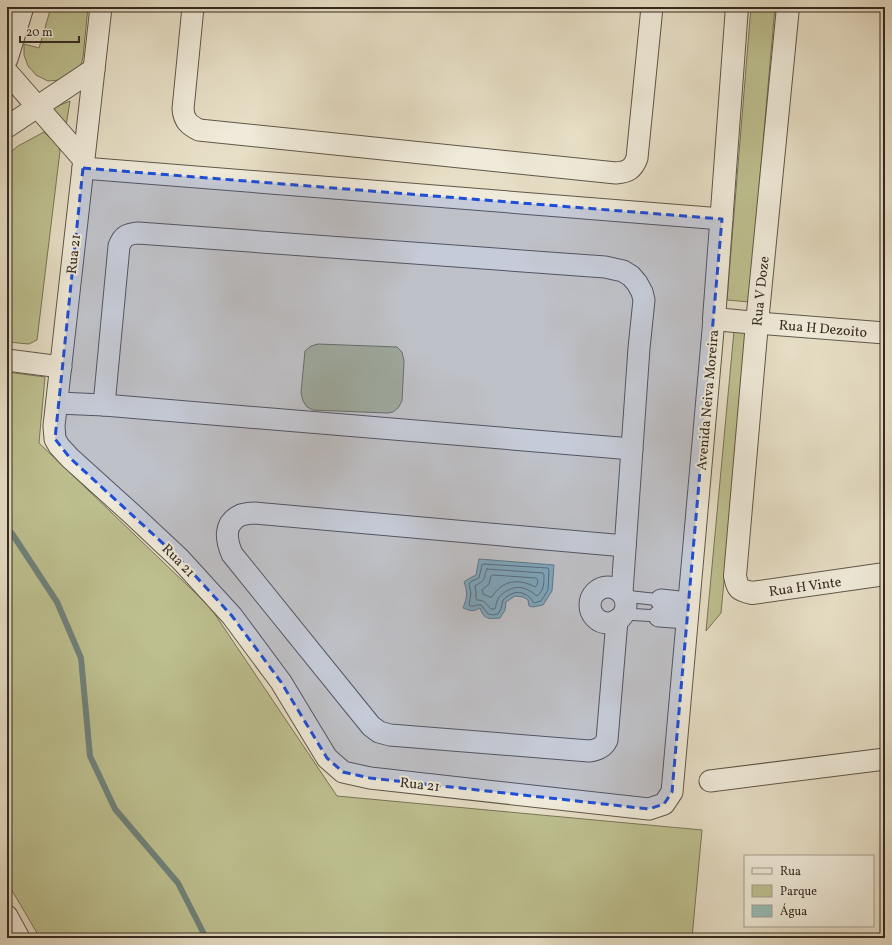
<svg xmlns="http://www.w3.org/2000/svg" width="892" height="945" font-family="Vollkorn,serif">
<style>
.green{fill:#bdbf8f;stroke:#787458}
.water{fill:#96bcb7;stroke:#6f827b}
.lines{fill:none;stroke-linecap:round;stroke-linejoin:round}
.shore{stroke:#65736c;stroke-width:1}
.stream{stroke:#6f827b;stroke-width:6}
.service-casing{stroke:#605749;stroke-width:13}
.minor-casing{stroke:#605749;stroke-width:23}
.tertiary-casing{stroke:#605749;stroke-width:24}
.service{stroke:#efead9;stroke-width:11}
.minor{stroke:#efead9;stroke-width:21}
.tertiary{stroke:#efead9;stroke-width:22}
.marked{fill:#1d4ed8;fill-opacity:0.2;stroke:#1d4ed8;stroke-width:3;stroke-dasharray:8 5;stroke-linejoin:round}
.labels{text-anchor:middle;stroke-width:4;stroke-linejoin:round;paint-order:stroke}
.street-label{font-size:14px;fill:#342a20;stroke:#efead9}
</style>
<rect width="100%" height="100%" fill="#e6dec5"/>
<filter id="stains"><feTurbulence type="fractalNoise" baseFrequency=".005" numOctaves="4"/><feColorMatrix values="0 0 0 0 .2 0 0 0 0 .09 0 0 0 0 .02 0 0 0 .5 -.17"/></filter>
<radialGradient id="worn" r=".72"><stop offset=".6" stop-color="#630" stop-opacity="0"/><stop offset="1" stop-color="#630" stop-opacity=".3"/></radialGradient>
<!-- green -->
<g class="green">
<polygon points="51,7 88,7 83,57 80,69 60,80 48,81 36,75 28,66 24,55 24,44 39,48"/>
<polygon points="751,7 775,7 749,302 727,300"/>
<polygon points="70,101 66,126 48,110"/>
<polygon points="44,132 58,146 60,151 37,340 29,344 7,342 7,155 18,146"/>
<polygon points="734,331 747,333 721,613 706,631"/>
<polygon points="318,344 397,347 402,352 404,361 402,401 398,408 393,412 388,413 313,410 307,407 303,401 301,393 305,351 311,346"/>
<polygon points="7,372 45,377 39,443 210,607 337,796 702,830 692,938 40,938 7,882"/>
</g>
<!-- water -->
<path class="water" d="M479,559L554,565L552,591L543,605L533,607L529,606L528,600L523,597L515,596L506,602L505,610L500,618C489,619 484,620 480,608C473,612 471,611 463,608C467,598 468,593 464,582L470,578L476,575Z"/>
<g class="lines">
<!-- shore -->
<g class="shore">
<path d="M483,564L548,568L549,570L548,590L541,601L534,603L533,602C530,595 521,591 514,593C510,594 506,597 503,600L501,609L498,614L493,615L488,614L481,605C477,604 474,607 470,606L469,605L471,593L469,584L472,581L479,578L482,565Z"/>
<path d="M487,569L543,573L544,575C544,583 544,591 537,596C526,587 517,584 505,592C502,594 499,596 498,599C496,602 496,606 495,609H491C486,604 485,600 477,600L476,598V593L475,586C488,578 482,580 487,569Z"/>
<path d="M493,575L536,578L538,580L537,585L535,587C519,578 502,580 492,597H490L483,594L482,590L489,584L491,576Z"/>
</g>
<!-- stream -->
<polyline class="stream" points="7,528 13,535 57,602 81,658 90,756 115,809 178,883 206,938"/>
<!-- service casing -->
<g class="service-casing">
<g id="service">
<polyline points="624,596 661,600"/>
<polyline points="624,614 659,616"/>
</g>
</g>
<!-- minor casing -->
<g class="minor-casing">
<g id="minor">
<polyline points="101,7 54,426 55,439 59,446 70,458 132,514 180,559 232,616 281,682 327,758 343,772 370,778 649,809 664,804 672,792 714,319"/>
<path d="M193,7L183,109C184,121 189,125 199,130L616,173C628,172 633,169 637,158L652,7"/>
<polyline points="7,59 23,7"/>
<polyline points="7,72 84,160"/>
<polyline points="7,127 94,69"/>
<polyline points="83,168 722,219"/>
<polyline points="757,323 885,333"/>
<polyline points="7,360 61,367"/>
<polyline points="57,403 104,405 632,449"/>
<path d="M104,405L119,246C123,236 127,234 138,233L605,267L623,271L631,276L637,283L642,292L644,300L639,348L622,592"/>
<circle cx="608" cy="605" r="18"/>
<polyline points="661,600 688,603"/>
<polyline points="659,616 687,618"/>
<path d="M617,620L607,740C603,748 597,750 589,751L390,735L379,732L371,726L232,554C226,540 223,523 241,515C245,514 249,513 254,513L625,546"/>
<polyline points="710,781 885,759"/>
<polyline points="7,916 19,938"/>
</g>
</g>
<!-- tertiary casing -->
<g class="tertiary-casing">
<g id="tertiary">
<polyline points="737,7 714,319 757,323"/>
<path d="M788,7L757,323L735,576C738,589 738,590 752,593L885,574"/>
</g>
</g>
<!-- service -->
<use href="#service" class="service"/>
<!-- minor -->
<use href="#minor" class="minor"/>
<!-- tertiary -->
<use href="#tertiary" class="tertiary"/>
</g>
<!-- marked area -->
<path class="marked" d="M83,168L722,219L672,792L664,804L649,809L370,778L343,772L327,758L281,682L232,616L180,559L70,458L55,439Z"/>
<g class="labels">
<!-- street labels -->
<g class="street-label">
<text transform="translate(73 254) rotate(-84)" y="5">Rua 21</text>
<text transform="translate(760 291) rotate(-84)" y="5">Rua V Doze</text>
<text transform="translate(823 328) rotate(5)" y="5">Rua H Dezoito</text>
<text transform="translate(707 400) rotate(-85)" y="5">Avenida Neiva Moreira</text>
<text transform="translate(179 560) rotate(45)" y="5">Rua 21</text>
<text transform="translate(805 586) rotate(-8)" y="5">Rua H Vinte</text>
<text transform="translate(420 784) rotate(6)" y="5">Rua 21</text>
</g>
</g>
<!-- margin -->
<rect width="892" height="945" fill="none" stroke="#e6dec5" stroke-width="24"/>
<rect x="8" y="8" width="876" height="929" fill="none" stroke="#342a20" stroke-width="2"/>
<rect x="12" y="12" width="868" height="921" fill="none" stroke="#342a20"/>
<!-- legend -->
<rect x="744" y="855" width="130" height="72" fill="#efead9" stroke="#a49d8f"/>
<rect x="752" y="868" width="20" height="6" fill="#efead9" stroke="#a49d8f"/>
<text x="780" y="875" font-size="12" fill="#342a20">Rua</text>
<rect x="752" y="885" width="20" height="12" fill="#bdbf8f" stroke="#a49d8f"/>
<text x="780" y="895" font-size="12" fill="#342a20">Parque</text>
<rect x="752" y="905" width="20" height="12" fill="#96bcb7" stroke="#a49d8f"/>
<text x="780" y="915" font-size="12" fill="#342a20">Água</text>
<!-- scale -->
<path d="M20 36v6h59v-6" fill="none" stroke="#342a20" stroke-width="2"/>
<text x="26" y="36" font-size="12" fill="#342a20" stroke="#efead9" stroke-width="3" paint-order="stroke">20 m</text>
<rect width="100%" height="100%" filter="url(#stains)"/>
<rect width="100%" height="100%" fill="url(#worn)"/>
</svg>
